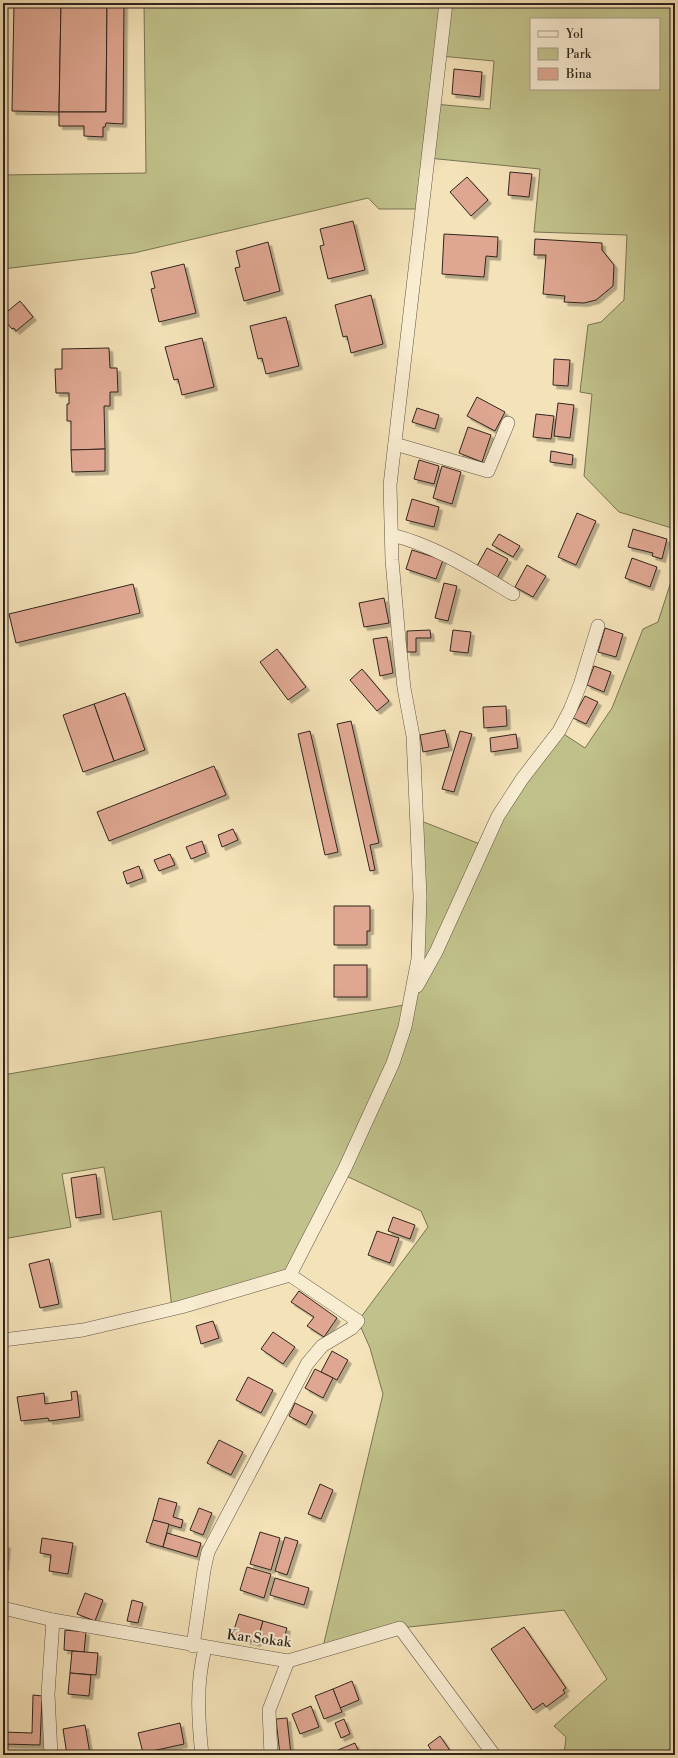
<svg xmlns="http://www.w3.org/2000/svg" width="678" height="1758" font-family="'Libre Bodoni',serif">
<style>
.green{fill:#c1c28b;stroke:#797454;fill-rule:evenodd}
.building{fill:#dfa792;stroke:#31251d;filter:url(#shadow)}
.lines{fill:none;stroke-linecap:round;stroke-linejoin:round}
.minor-casing{stroke:#625444;stroke-width:14}
.minor{stroke:#f8ecd1;stroke-width:13}
.labels{text-anchor:middle;stroke-width:4;stroke-linejoin:round;paint-order:stroke}
.street-label{font-size:14px;fill:#31251d;stroke:#f8ecd1}
</style>
<defs>
<filter id="shadow"><feDropShadow dx="3.5" dy="3.5" stdDeviation="0" flood-color="#0004"/></filter>
</defs>
<rect width="100%" height="100%" fill="#f4e2b8"/>
<filter id="stains"><feTurbulence type="fractalNoise" baseFrequency=".005" numOctaves="4"/><feColorMatrix values="0 0 0 0 .2 0 0 0 0 .09 0 0 0 0 .02 0 0 0 .5 -.17"/></filter>
<radialGradient id="worn" r=".72"><stop offset=".6" stop-color="#630" stop-opacity="0"/><stop offset="1" stop-color="#630" stop-opacity=".3"/></radialGradient>
<!-- green -->
<g class="green">
<path d="M144,3H675V529L619,512L584,476L592,394L580,392L588,325L601,322L624,300L627,235L534,232L540,169L428,158L421,209H379L368,198L134,253L3,269V175L146,173ZM531,19H659V89H531ZM440,56L494,61L490,109L434,104Z"/>
<polygon points="675,569 675,1755 564,1755 566,1737 554,1726 607,1679 564,1610 400,1628 322,1651 383,1394 370,1348 358,1321 428,1227 421,1211 342,1174 290,1275 172,1309 161,1211 113,1220 104,1167 62,1174 71,1227 3,1239 3,1075 410,1004 416,819 485,846 559,731 585,748 612,708 643,629 658,622"/>
</g>
<!-- building -->
<g class="building">
<polygon points="14,3 61,3 59,112 12,111"/>
<polygon points="61,3 107,3 106,112 59,112"/>
<polygon points="107,3 124,3 123,124 106,123 105,127 103,127 103,137 84,136 84,126 59,126 59,112 106,112"/>
<polygon points="454,69 482,72 480,97 452,94"/>
<polygon points="510,172 532,174 529,197 508,195"/>
<polygon points="467,177 488,200 471,216 450,192"/>
<polygon points="353,221 365,270 328,279 320,246 324,245 320,229"/>
<polygon points="444,234 498,237 497,257 486,256 484,277 442,274"/>
<polygon points="535,239 602,243 602,250 614,265 613,286 596,300 584,303 564,302 565,296 543,294 546,255 534,255"/>
<polygon points="268,242 280,291 244,301 235,268 240,267 236,251"/>
<polygon points="184,264 196,313 159,322 151,289 155,288 151,272"/>
<polygon points="371,295 383,344 351,353 347,336 343,337 335,305"/>
<polygon points="20,301 33,317 16,331 14,328 12,329 6,322 8,321 3,315"/>
<polygon points="286,317 299,366 266,374 262,358 258,359 250,326"/>
<polygon points="202,338 214,387 182,395 178,379 174,380 165,347"/>
<polygon points="109,348 110,368 117,368 118,392 110,392 110,406 104,406 105,449 71,450 71,421 67,421 67,404 69,404 69,393 56,393 55,369 62,369 62,349"/>
<polygon points="554,359 570,360 568,386 553,385"/>
<polygon points="477,397 505,412 495,431 467,416"/>
<polygon points="558,403 574,405 570,438 554,436"/>
<polygon points="417,408 439,415 435,429 412,422"/>
<polygon points="536,414 554,416 551,439 533,437"/>
<polygon points="468,427 491,435 482,462 459,453"/>
<polygon points="105,449 105,471 72,472 71,450"/>
<polygon points="551,451 573,455 572,465 550,462"/>
<polygon points="419,460 439,466 434,484 414,479"/>
<polygon points="442,466 461,472 452,504 433,498"/>
<polygon points="412,499 439,507 434,527 406,520"/>
<polygon points="577,513 596,521 576,565 558,557"/>
<polygon points="633,529 667,539 662,559 652,556 653,553 628,547"/>
<polygon points="499,534 520,546 513,557 492,545"/>
<polygon points="487,548 508,559 497,578 477,566"/>
<polygon points="412,550 443,560 436,579 406,569"/>
<polygon points="632,558 657,567 650,587 625,578"/>
<polygon points="527,565 546,576 533,597 515,587"/>
<polygon points="444,583 457,586 448,621 435,618"/>
<polygon points="133,584 140,613 16,643 9,614"/>
<polygon points="384,598 389,623 364,627 359,603"/>
<polygon points="605,628 623,634 616,657 598,652"/>
<polygon points="430,630 431,638 416,638 416,652 407,652 407,631"/>
<polygon points="453,630 471,632 468,653 450,651"/>
<polygon points="387,637 393,673 380,676 373,639"/>
<polygon points="277,649 306,687 288,700 260,662"/>
<polygon points="594,666 611,672 604,692 587,685"/>
<polygon points="362,669 389,701 377,711 350,680"/>
<polygon points="125,693 145,750 114,761 94,704"/>
<polygon points="585,696 598,702 586,724 573,718"/>
<polygon points="94,704 114,761 83,772 63,715"/>
<polygon points="506,706 507,726 484,728 483,707"/>
<polygon points="351,721 379,843 370,845 375,870 370,871 337,724"/>
<polygon points="445,730 449,747 423,752 420,735"/>
<polygon points="310,731 338,852 325,855 298,734"/>
<polygon points="460,731 472,734 454,792 442,789"/>
<polygon points="516,734 518,748 491,752 490,738"/>
<polygon points="214,766 226,795 109,841 97,812"/>
<polygon points="233,829 238,840 222,847 218,835"/>
<polygon points="202,841 206,853 191,859 186,847"/>
<polygon points="170,854 175,865 159,871 154,860"/>
<polygon points="139,866 143,878 127,884 123,872"/>
<polygon points="334,906 370,906 370,931 367,931 367,945 334,945"/>
<rect x="334" y="965" width="33" height="32"/>
<polygon points="96,1174 101,1214 76,1218 71,1178"/>
<polygon points="393,1217 415,1225 410,1239 388,1231"/>
<polygon points="377,1231 399,1238 390,1263 368,1255"/>
<polygon points="49,1259 59,1304 40,1308 29,1264"/>
<polygon points="299,1291 337,1318 324,1337 307,1326 314,1317 291,1302"/>
<polygon points="213,1321 219,1338 201,1344 196,1326"/>
<polygon points="273,1332 295,1347 283,1364 261,1349"/>
<polygon points="332,1351 348,1360 337,1380 321,1372"/>
<polygon points="315,1369 333,1378 323,1398 305,1388"/>
<polygon points="248,1377 273,1390 261,1413 236,1400"/>
<polygon points="77,1391 80,1417 49,1421 48,1418 21,1421 17,1397 44,1393 45,1404 72,1400 71,1392"/>
<polygon points="295,1403 313,1412 306,1425 289,1416"/>
<polygon points="219,1440 243,1452 231,1475 207,1463"/>
<polygon points="320,1484 333,1490 321,1519 308,1514"/>
<polygon points="159,1498 177,1503 173,1517 183,1520 181,1528 153,1520"/>
<polygon points="199,1508 212,1513 203,1535 190,1530"/>
<polygon points="153,1520 169,1524 163,1547 146,1542"/>
<polygon points="260,1532 280,1538 271,1570 250,1564"/>
<polygon points="167,1533 201,1543 197,1557 163,1547"/>
<polygon points="285,1537 298,1541 287,1575 275,1571"/>
<polygon points="42,1538 73,1543 68,1574 49,1571 51,1555 40,1553"/>
<polygon points="3,1544 7,1545 5,1567 3,1567"/>
<polygon points="247,1567 271,1574 264,1598 240,1590"/>
<polygon points="275,1578 309,1588 304,1605 270,1595"/>
<polygon points="85,1593 103,1600 95,1621 77,1614"/>
<polygon points="132,1600 143,1603 138,1623 127,1621"/>
<polygon points="239,1614 263,1621 257,1643 232,1636"/>
<polygon points="263,1621 287,1628 283,1642 259,1635"/>
<polygon points="524,1627 566,1688 563,1690 565,1693 546,1707 543,1703 533,1710 491,1649"/>
<polygon points="65,1630 86,1632 84,1652 64,1650"/>
<polygon points="72,1651 98,1653 96,1675 70,1673"/>
<polygon points="70,1673 91,1675 89,1696 68,1694"/>
<polygon points="352,1681 359,1700 340,1708 333,1689"/>
<polygon points="333,1689 342,1712 324,1719 315,1696"/>
<polygon points="33,1695 42,1696 40,1745 3,1744 3,1732 32,1733"/>
<polygon points="311,1706 319,1727 300,1734 292,1714"/>
<polygon points="287,1718 291,1755 280,1755 276,1719"/>
<polygon points="344,1719 350,1734 341,1738 335,1723"/>
<polygon points="180,1723 184,1744 143,1753 138,1733"/>
<polygon points="85,1725 90,1754 67,1755 63,1729"/>
<polygon points="440,1736 453,1755 424,1755 431,1750 428,1745"/>
<polygon points="355,1743 360,1755 340,1755 338,1750"/>
</g>
<g class="lines">
<!-- minor casing -->
<g class="minor-casing">
<g id="minor">
<polyline points="395,444 488,471 508,423"/>
<path d="M392,535C436,546 474,571 513,594"/>
<polyline points="417,986 436,952 498,816 522,779 559,731 570,710 580,685 598,626"/>
<polyline points="3,1340 83,1330 181,1307 290,1275 345,1168 393,1063 405,1027 418,959 420,897 413,736 404,688 399,640 392,560 390,485 446,3"/>
<polyline points="3,1608 53,1620 288,1661 400,1628 494,1755"/>
<polyline points="193,1646 204,1570 208,1552 307,1364 322,1346 352,1328 358,1321 290,1275"/>
<polyline points="51,1755 48,1694 53,1620"/>
<path d="M202,1755C198,1718 196,1684 205,1648"/>
<polyline points="271,1755 269,1710 288,1661"/>
</g>
</g>
<!-- minor -->
<use href="#minor" class="minor"/>
</g>
<g class="labels">
<!-- street labels -->
<g class="street-label">
<text transform="translate(259 1638) rotate(7)" y="5">Kar Sokak</text>
</g>
</g>
<!-- margin -->
<rect width="678" height="1758" fill="none" stroke="#f4e2b8" stroke-width="16"/>
<rect x="4" y="4" width="670" height="1750" fill="none" stroke="#31251d" stroke-width="2"/>
<rect x="8" y="8" width="662" height="1742" fill="none" stroke="#31251d"/>
<!-- legend -->
<rect x="530" y="18" width="130" height="72" fill="#f8ecd1" stroke="#a89c89"/>
<rect x="538" y="31" width="20" height="6" fill="#f8ecd1" stroke="#a89c89"/>
<text x="566" y="38" font-size="12" fill="#31251d">Yol</text>
<rect x="538" y="48" width="20" height="12" fill="#c1c28b" stroke="#a89c89"/>
<text x="566" y="58" font-size="12" fill="#31251d">Park</text>
<rect x="538" y="68" width="20" height="12" fill="#dfa792" stroke="#a89c89"/>
<text x="566" y="78" font-size="12" fill="#31251d">Bina</text>
<rect width="100%" height="100%" filter="url(#stains)"/>
<rect width="100%" height="100%" fill="url(#worn)"/>
</svg>
